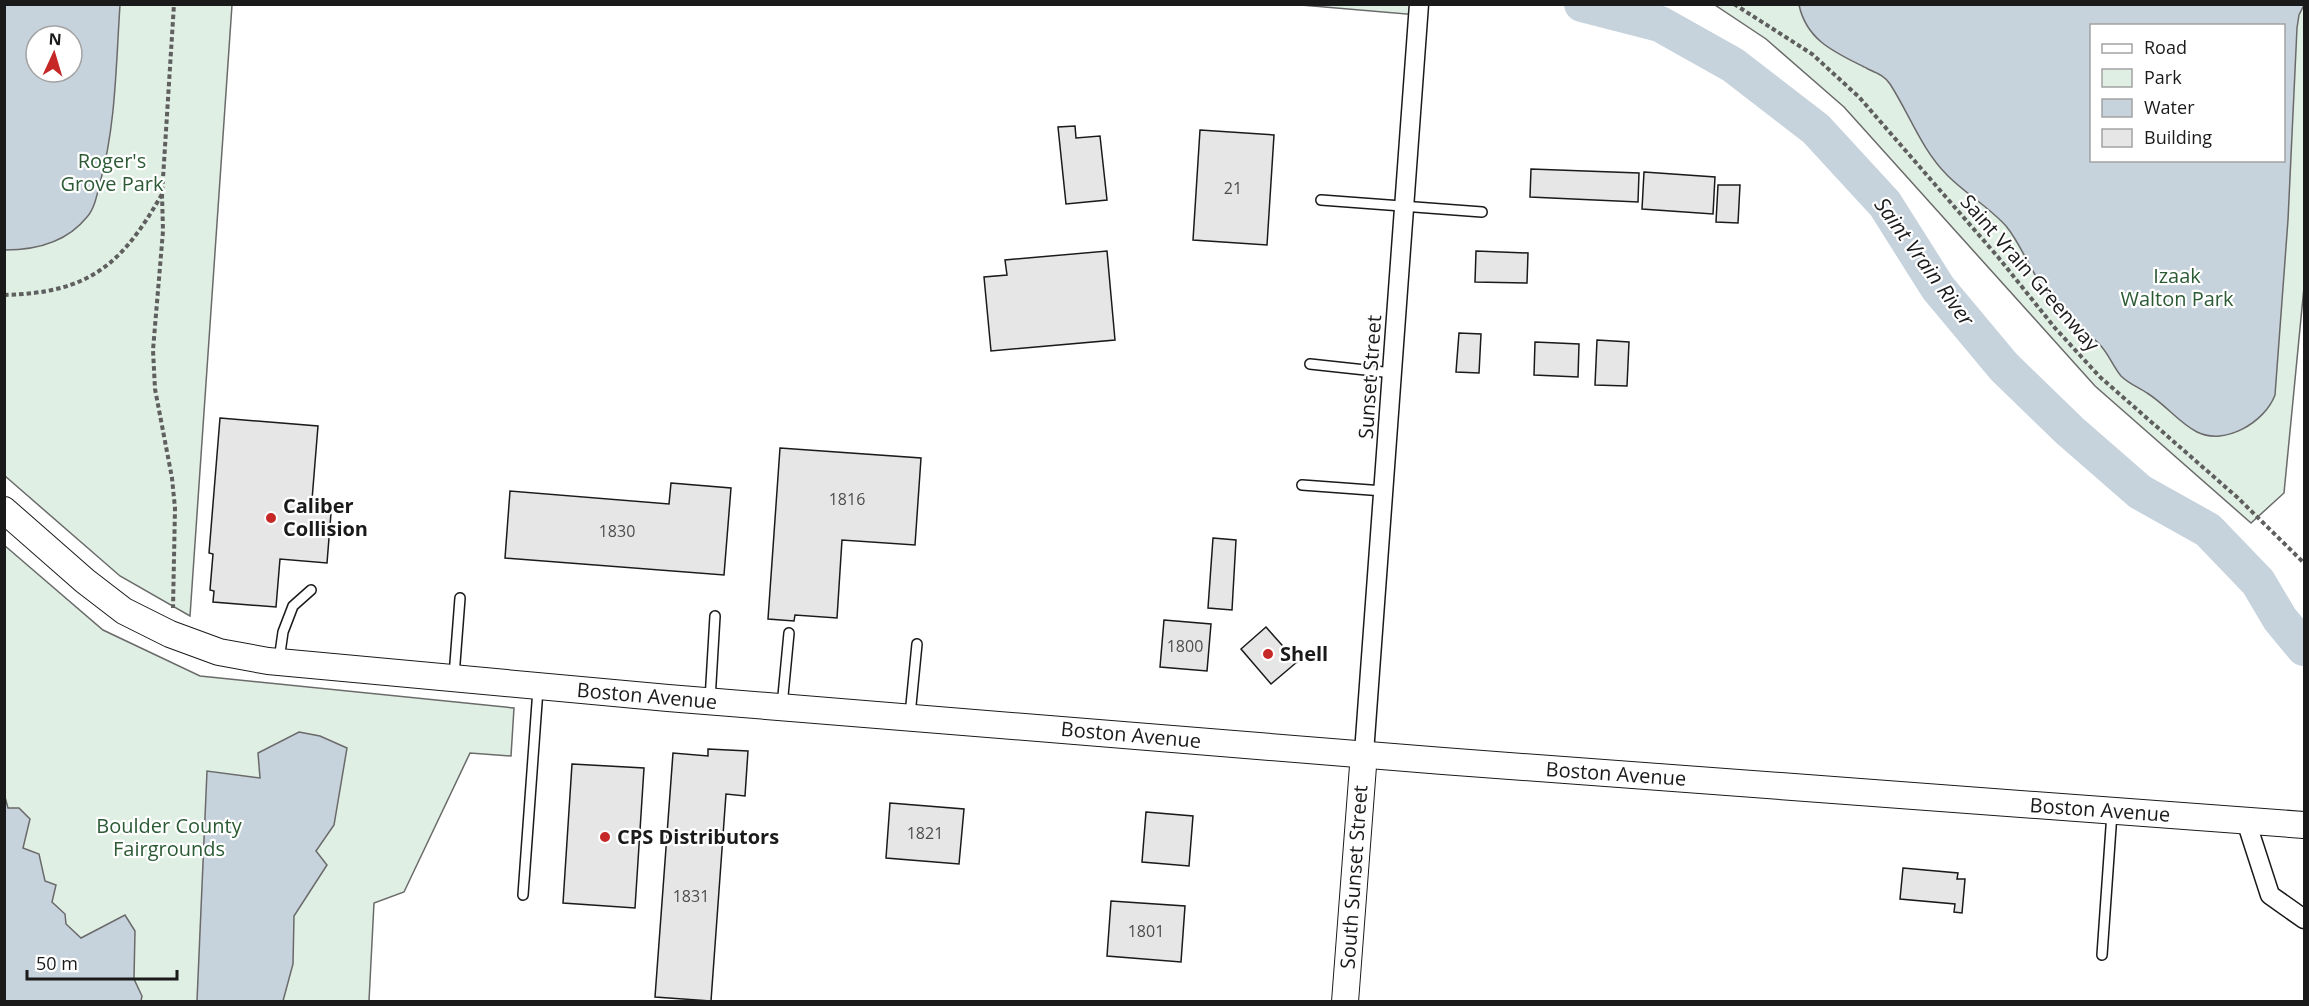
<svg xmlns="http://www.w3.org/2000/svg" width="2309" height="1006" font-family="'Open Sans',sans-serif">
<style>
.green{fill:#e0efe3;stroke:#6a6a6a;stroke-width:1.5;fill-rule:evenodd}
.water{fill:#c6d2dc;stroke:#6a6a6a;stroke-width:1.5;fill-rule:evenodd}
.lines{fill:none;stroke-linecap:round;stroke-linejoin:round}
.river{stroke:#c6d2dc;stroke-width:36}
.building{fill:#e6e6e6;stroke:#1a1a1a;stroke-width:1.5}
.lane-casing{stroke:#1a1a1a;stroke-width:12}
.street-casing{stroke:#1a1a1a;stroke-width:21}
.secondary-casing{stroke:#1a1a1a;stroke-width:28}
.path{stroke:#5f5f5f;stroke-width:4;stroke-dasharray:4.5 3;stroke-linecap:butt}
.lane{stroke:#fff;stroke-width:9}
.street{stroke:#fff;stroke-width:18}
.secondary{stroke:#fff;stroke-width:26}
.poi-dot{fill:#c62828;stroke:#fff;stroke-width:2}
.labels{text-anchor:middle;stroke-width:4.5;stroke-linejoin:round;paint-order:stroke}
.number-label{font-size:16px;fill:#4d4d4d}
.park-label{font-size:20px;fill:#2b5a34;stroke:#fff}
.street-label{font-size:20px;fill:#1a1a1a;stroke:#fff}
.poi-label{font-size:20px;font-weight:bold;fill:#1a1a1a;stroke:#fff;text-anchor:start}
.water-label{font-size:21px;font-style:italic;fill:#1a1a1a;stroke:#fff}
</style>
<rect width="100%" height="100%" fill="#fff"/>
<!-- green -->
<g class="green">
<path d="M5,5H232L190,616L120,576L5,476ZM36,36H72V72H36Z"/>
<polygon points="1301,5 1419,5 1418,15"/>
<path d="M1715,5H2304V287L2284,493L2251,523L2095,386L1844,107L1766,39ZM2092,26H2284V160H2092Z"/>
<polygon points="4,545 103,630 200,676 514,708 511,756 470,753 404,892 374,903 369,1001 5,1001"/>
</g>
<!-- water -->
<g class="water">
<path d="M4,5H120C116,64 116,125 100,183C97,194 95,208 87,217C67,242 35,250 5,250ZM36,36H72V72H36Z"/>
<path d="M1799,5H2304L2299,15L2297,28L2288,220L2275,395C2265,422 2225,446 2197,432C2179,423 2165,404 2147,393C2138,387 2129,384 2121,376C2113,366 2109,355 2101,346C2082,326 2060,309 2044,288C2029,269 2021,244 2006,226C1989,207 1966,194 1948,176C1921,149 1910,115 1890,84C1885,76 1877,73 1868,69C1837,53 1807,42 1799,5ZM2092,26H2284V160H2092Z"/>
<polygon points="299,732 320,736 347,748 334,825 316,851 327,865 294,916 293,964 283,1001 197,1001 207,771 260,778 258,753"/>
<polygon points="5,797 8,808 19,808 30,819 23,848 39,854 45,881 56,885 52,902 65,914 66,924 81,938 125,915 135,931 134,979 142,996 141,1001 5,1001"/>
</g>
<g class="lines">
<!-- river -->
<polyline class="river" points="1582,4 1660,24 1733,65 1816,129 1885,204 1938,288 2004,367 2070,431 2140,492 2208,530 2258,582 2280,619 2304,648"/>
</g>
<!-- building -->
<g class="building">
<polygon points="1075,126 1076,138 1100,136 1107,200 1066,204 1058,127"/>
<polygon points="1200,130 1274,135 1267,245 1193,240"/>
<polygon points="1531,169 1639,173 1638,202 1530,197"/>
<polygon points="1644,172 1715,177 1713,214 1642,209"/>
<polygon points="1718,185 1740,185 1738,223 1716,222"/>
<polygon points="1107,251 1115,340 991,351 984,277 1007,275 1005,260"/>
<polygon points="1476,251 1528,253 1527,283 1475,282"/>
<polygon points="1459,333 1481,334 1479,373 1456,372"/>
<polygon points="1597,340 1629,342 1627,386 1595,385"/>
<polygon points="1535,342 1579,344 1578,377 1534,375"/>
<polygon points="220,418 318,426 311,512 331,513 327,563 280,559 276,607 213,602 214,591 210,590 213,554 209,553"/>
<polygon points="780,448 921,458 915,545 842,540 837,618 795,615 794,621 768,619"/>
<polygon points="671,483 731,488 724,575 505,558 510,491 669,504"/>
<polygon points="1213,538 1236,540 1232,610 1208,608"/>
<polygon points="1164,620 1211,624 1207,671 1160,667"/>
<polygon points="1266,627 1297,662 1271,684 1241,649"/>
<polygon points="708,749 748,751 745,796 726,794 711,1001 655,997 673,753 708,756"/>
<polygon points="572,764 644,768 635,908 563,903"/>
<polygon points="890,803 964,809 959,864 886,858"/>
<polygon points="1146,812 1193,816 1189,866 1142,862"/>
<polygon points="1903,868 1958,873 1957,879 1965,879 1962,913 1954,912 1955,904 1900,899"/>
<polygon points="1111,901 1185,906 1181,962 1107,956"/>
</g>
<g class="lines">
<!-- lane casing -->
<g class="lane-casing">
<g id="lane">
<polyline points="1321,200 1482,212"/>
<polyline points="1310,364 1393,373"/>
<polyline points="1302,485 1384,491"/>
<polyline points="279,660 283,632 293,606 311,590"/>
<polyline points="454,676 460,598"/>
<polyline points="710,700 715,616"/>
<polyline points="782,706 789,633"/>
<polyline points="910,715 917,644"/>
<polyline points="523,895 538,689"/>
<polyline points="2102,955 2112,813"/>
</g>
</g>
<!-- street casing -->
<g class="street-casing">
<g id="street">
<polyline points="1364,753 1419,4"/>
<polyline points="2246,821 2270,895 2304,919"/>
</g>
</g>
<!-- secondary casing -->
<g class="secondary-casing">
<g id="secondary">
<polyline points="4,510 85,581 124,611 170,634 219,652 268,661 668,698 1443,761 2304,825"/>
<polyline points="1345,1002 1364,753"/>
</g>
</g>
<!-- path -->
<g class="path">
<polyline points="1734,4 1812,54 1859,97 1998,257 2055,328 2100,377 2238,498 2304,563"/>
<polyline points="162,194 163,231 153,350 155,389 172,478 175,508 173,608"/>
<path d="M4,295C89,293 122,265 162,194L174,4"/>
</g>
<!-- lane -->
<use href="#lane" class="lane"/>
<!-- street -->
<use href="#street" class="street"/>
<!-- secondary -->
<use href="#secondary" class="secondary"/>
</g>
<!-- markers -->
<g class="poi-dot">
<circle cx="271" cy="518" r="6"/>
<circle cx="1268" cy="654" r="6"/>
<circle cx="605" cy="837" r="6"/>
</g>
<g class="labels">
<!-- number labels -->
<g class="number-label">
<text x="1233" y="194">21</text>
<text x="847" y="505">1816</text>
<text x="617" y="537">1830</text>
<text x="1185" y="652">1800</text>
<text x="925" y="839">1821</text>
<text x="691" y="902">1831</text>
<text x="1146" y="937">1801</text>
</g>
<!-- park labels -->
<g class="park-label">
<text x="112" y="168">Roger's<tspan x="112" dy="23">Grove Park</tspan></text>
<text x="2177" y="283">Izaak<tspan x="2177" dy="23">Walton Park</tspan></text>
<text x="169" y="833">Boulder County<tspan x="169" dy="23">Fairgrounds</tspan></text>
</g>
<!-- street labels -->
<g class="street-label">
<text transform="translate(2030 273) rotate(49)" y="7">Saint Vrain Greenway</text>
<text transform="translate(1370 377) rotate(-86)" y="7">Sunset Street</text>
<text transform="translate(647 696) rotate(5)" y="7">Boston Avenue</text>
<text transform="translate(1131 735) rotate(5)" y="7">Boston Avenue</text>
<text transform="translate(1616 774) rotate(4)" y="7">Boston Avenue</text>
<text transform="translate(2100 810) rotate(4)" y="7">Boston Avenue</text>
<text transform="translate(1354 877) rotate(-86)" y="7">South Sunset Street</text>
</g>
<!-- poi labels -->
<g class="poi-label">
<text x="283" y="513">Caliber<tspan x="283" dy="23">Collision</tspan></text>
<text x="1280" y="661">Shell</text>
<text x="617" y="844">CPS Distributors</text>
</g>
<!-- water labels -->
<g class="water-label">
<text transform="translate(1924 262) rotate(54)" y="7">Saint Vrain River</text>
</g>
</g>
<!-- border -->
<rect width="2309" height="1006" fill="none" stroke="#1a1a1a" stroke-width="12"/>
<!-- legend -->
<rect x="2090" y="24" width="195" height="138" fill="#ffffff" stroke="#a3a3a3" stroke-width="1.5"/>
<rect x="2102" y="44" width="30" height="9" fill="#ffffff" stroke="#a3a3a3" stroke-width="1.5"/>
<text x="2144" y="54" font-size="18" fill="#1a1a1a">Road</text>
<rect x="2102" y="69" width="30" height="18" fill="#e0efe3" stroke="#a3a3a3" stroke-width="1.5"/>
<text x="2144" y="84" font-size="18" fill="#1a1a1a">Park</text>
<rect x="2102" y="99" width="30" height="18" fill="#c6d2dc" stroke="#a3a3a3" stroke-width="1.5"/>
<text x="2144" y="114" font-size="18" fill="#1a1a1a">Water</text>
<rect x="2102" y="129" width="30" height="18" fill="#e6e6e6" stroke="#a3a3a3" stroke-width="1.5"/>
<text x="2144" y="144" font-size="18" fill="#1a1a1a">Building</text>
<!-- north arrow -->
<g transform="translate(54 54) rotate(4)"><circle r="28" fill="#ffffff" stroke="#a3a3a3" stroke-width="1.5"/>
<path d="M0-4.5L10 22L0 15L-10 22Z" fill="#c62828"/>
<text y="-9" font-size="16" font-weight="bold" text-anchor="middle" fill="#1a1a1a">N</text>
</g>
<!-- scale -->
<path d="M27 970v9h150v-9" fill="none" stroke="#1a1a1a" stroke-width="3"/>
<text x="36" y="970" font-size="18" fill="#1a1a1a" stroke="#ffffff" stroke-width="4.5" paint-order="stroke">50 m</text>
</svg>
